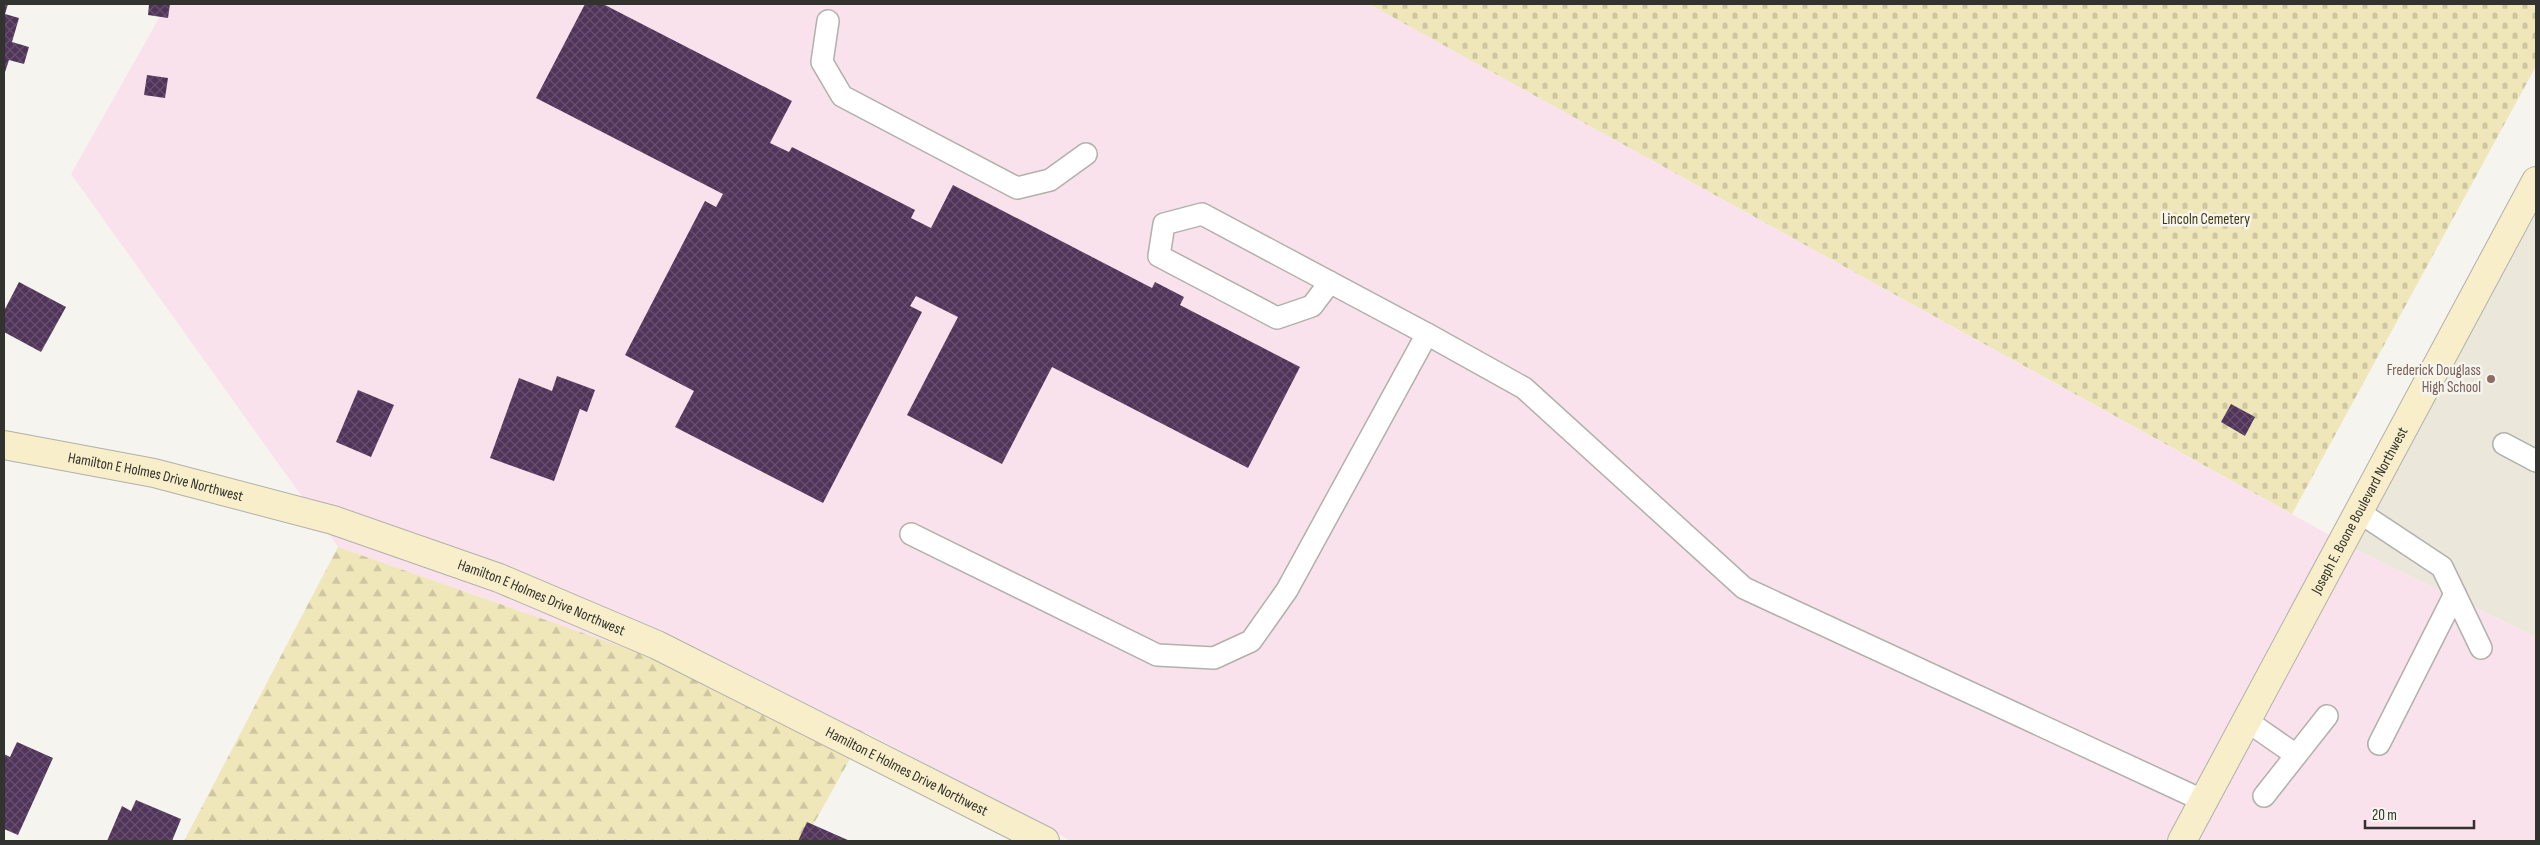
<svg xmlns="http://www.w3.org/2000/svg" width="2540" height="845" font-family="'Sofia Sans Condensed',sans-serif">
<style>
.commercial{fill:#fae2ed}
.built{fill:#ebe8db}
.forest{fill:url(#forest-firs)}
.cemetery{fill:url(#cemetery-stones)}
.building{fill:url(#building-cross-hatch)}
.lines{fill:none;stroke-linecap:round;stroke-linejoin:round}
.service-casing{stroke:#b1b0ab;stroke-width:24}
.secondary-casing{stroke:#b1b0ab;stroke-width:30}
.service{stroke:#fff;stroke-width:21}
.secondary{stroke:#f8eec9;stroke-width:28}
.education-dot{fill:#8d6e63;stroke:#f5f4ee;stroke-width:2}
.labels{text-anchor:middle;stroke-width:5;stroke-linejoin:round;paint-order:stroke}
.park-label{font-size:15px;fill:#41380d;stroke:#f5f4ee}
.education-label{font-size:15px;fill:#785e54;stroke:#f5f4ee;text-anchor:end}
.street-label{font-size:15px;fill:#32322f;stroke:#f5f4ee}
</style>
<defs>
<pattern id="forest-firs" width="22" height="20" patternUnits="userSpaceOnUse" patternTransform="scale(1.25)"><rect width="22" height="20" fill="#efe6ba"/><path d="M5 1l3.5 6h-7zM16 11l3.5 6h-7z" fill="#cdc6a0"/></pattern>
<pattern id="cemetery-stones" width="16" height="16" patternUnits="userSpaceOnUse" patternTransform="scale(1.25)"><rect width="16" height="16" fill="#efe6ba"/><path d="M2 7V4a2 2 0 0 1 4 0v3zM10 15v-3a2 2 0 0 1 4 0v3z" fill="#cdc6a0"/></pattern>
<pattern id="building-cross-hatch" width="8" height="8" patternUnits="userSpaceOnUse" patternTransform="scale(1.25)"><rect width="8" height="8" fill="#503459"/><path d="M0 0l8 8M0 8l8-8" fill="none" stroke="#67506e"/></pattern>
</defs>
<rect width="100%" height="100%" fill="#f5f4ee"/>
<!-- commercial -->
<polygon class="commercial" points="167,4 1369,4 2353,548 2536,637 2536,841 1071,841 865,732 338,547 71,174"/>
<!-- built -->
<polygon class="built" points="2536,213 2536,637 2353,548"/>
<!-- forest -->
<polygon class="forest" points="338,547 865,732 804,841 184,841"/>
<!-- cemetery -->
<polygon class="cemetery" points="1369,4 2536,4 2536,66 2292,514"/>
<!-- building -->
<g class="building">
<polygon points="4,4 8,4 5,14 19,18 12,42 29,47 24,64 9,60 4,75"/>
<polygon points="149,4 170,4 168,18 148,15"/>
<polygon points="585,4 603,4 792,101 770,143 789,152 792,147 915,210 911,218 931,228 953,185 1152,288 1155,282 1184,297 1180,305 1300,367 1248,468 1052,367 1002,464 907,415 958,317 916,296 910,306 922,312 823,503 675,427 694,391 625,355 705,201 716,207 723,194 536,98"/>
<polygon points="147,75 168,78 165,98 144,95"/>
<polygon points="19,282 66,307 41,352 4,332 4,311"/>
<polygon points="557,376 595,390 587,412 580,409 554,481 490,458 519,378 552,391"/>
<polygon points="358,390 394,405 371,457 336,442"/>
<polygon points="2231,404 2255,417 2245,436 2221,422"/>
<polygon points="17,742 53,758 18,835 4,829 4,754 10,757"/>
<polygon points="136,800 181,819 172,841 107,841 122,806 131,811"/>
<polygon points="807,822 850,841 798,841"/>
</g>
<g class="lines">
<!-- service casing -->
<g class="service-casing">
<g id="service">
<polyline points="828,21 822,62 842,96 1017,188 1050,180 1086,154"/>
<polyline points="1330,282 1312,306 1277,318 1159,256 1164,224 1202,214 1427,334"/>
<polyline points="2504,444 2536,461"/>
<polyline points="2359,512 2442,567 2481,648"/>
<polyline points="911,534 1157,655 1214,658 1251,641 1287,590 1427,334 1524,388 1744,588 2204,801"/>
<polyline points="2247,721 2296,755"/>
<polyline points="2379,744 2455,594"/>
<polyline points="2264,796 2327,716"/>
</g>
</g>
<!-- secondary casing -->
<g class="secondary-casing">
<g id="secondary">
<path id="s1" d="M4,445L154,473L333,520L499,578L657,645L1045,841"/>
<path id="s2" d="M2182,841L2536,181"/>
</g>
</g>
<!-- service -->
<use href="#service" class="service"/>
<!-- secondary -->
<use href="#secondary" class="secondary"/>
</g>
<!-- markers -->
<circle class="education-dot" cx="2491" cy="379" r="5"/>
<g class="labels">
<!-- park labels -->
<g class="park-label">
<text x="2206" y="224">Lincoln Cemetery</text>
</g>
<!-- education labels -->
<g class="education-label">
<text x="2481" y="375">Frederick Douglass<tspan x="2481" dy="17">High School</tspan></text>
</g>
<!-- street labels -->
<g class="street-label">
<text dy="5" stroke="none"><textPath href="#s1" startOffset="155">Hamilton E Holmes Drive Northwest</textPath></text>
<text dy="5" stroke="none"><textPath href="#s2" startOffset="375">Joseph E. Boone Boulevard Northwest</textPath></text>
<text dy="5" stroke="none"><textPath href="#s1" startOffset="560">Hamilton E Holmes Drive Northwest</textPath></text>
<text dy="5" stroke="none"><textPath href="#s1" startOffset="965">Hamilton E Holmes Drive Northwest</textPath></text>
</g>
</g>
<!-- border -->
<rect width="2540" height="845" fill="none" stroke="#32322f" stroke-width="10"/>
<!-- scale -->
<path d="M2365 820v8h109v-8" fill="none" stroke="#32322f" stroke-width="2.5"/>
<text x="2372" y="820" font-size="15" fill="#32322f" stroke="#f5f4ee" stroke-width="4" paint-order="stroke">20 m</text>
</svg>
